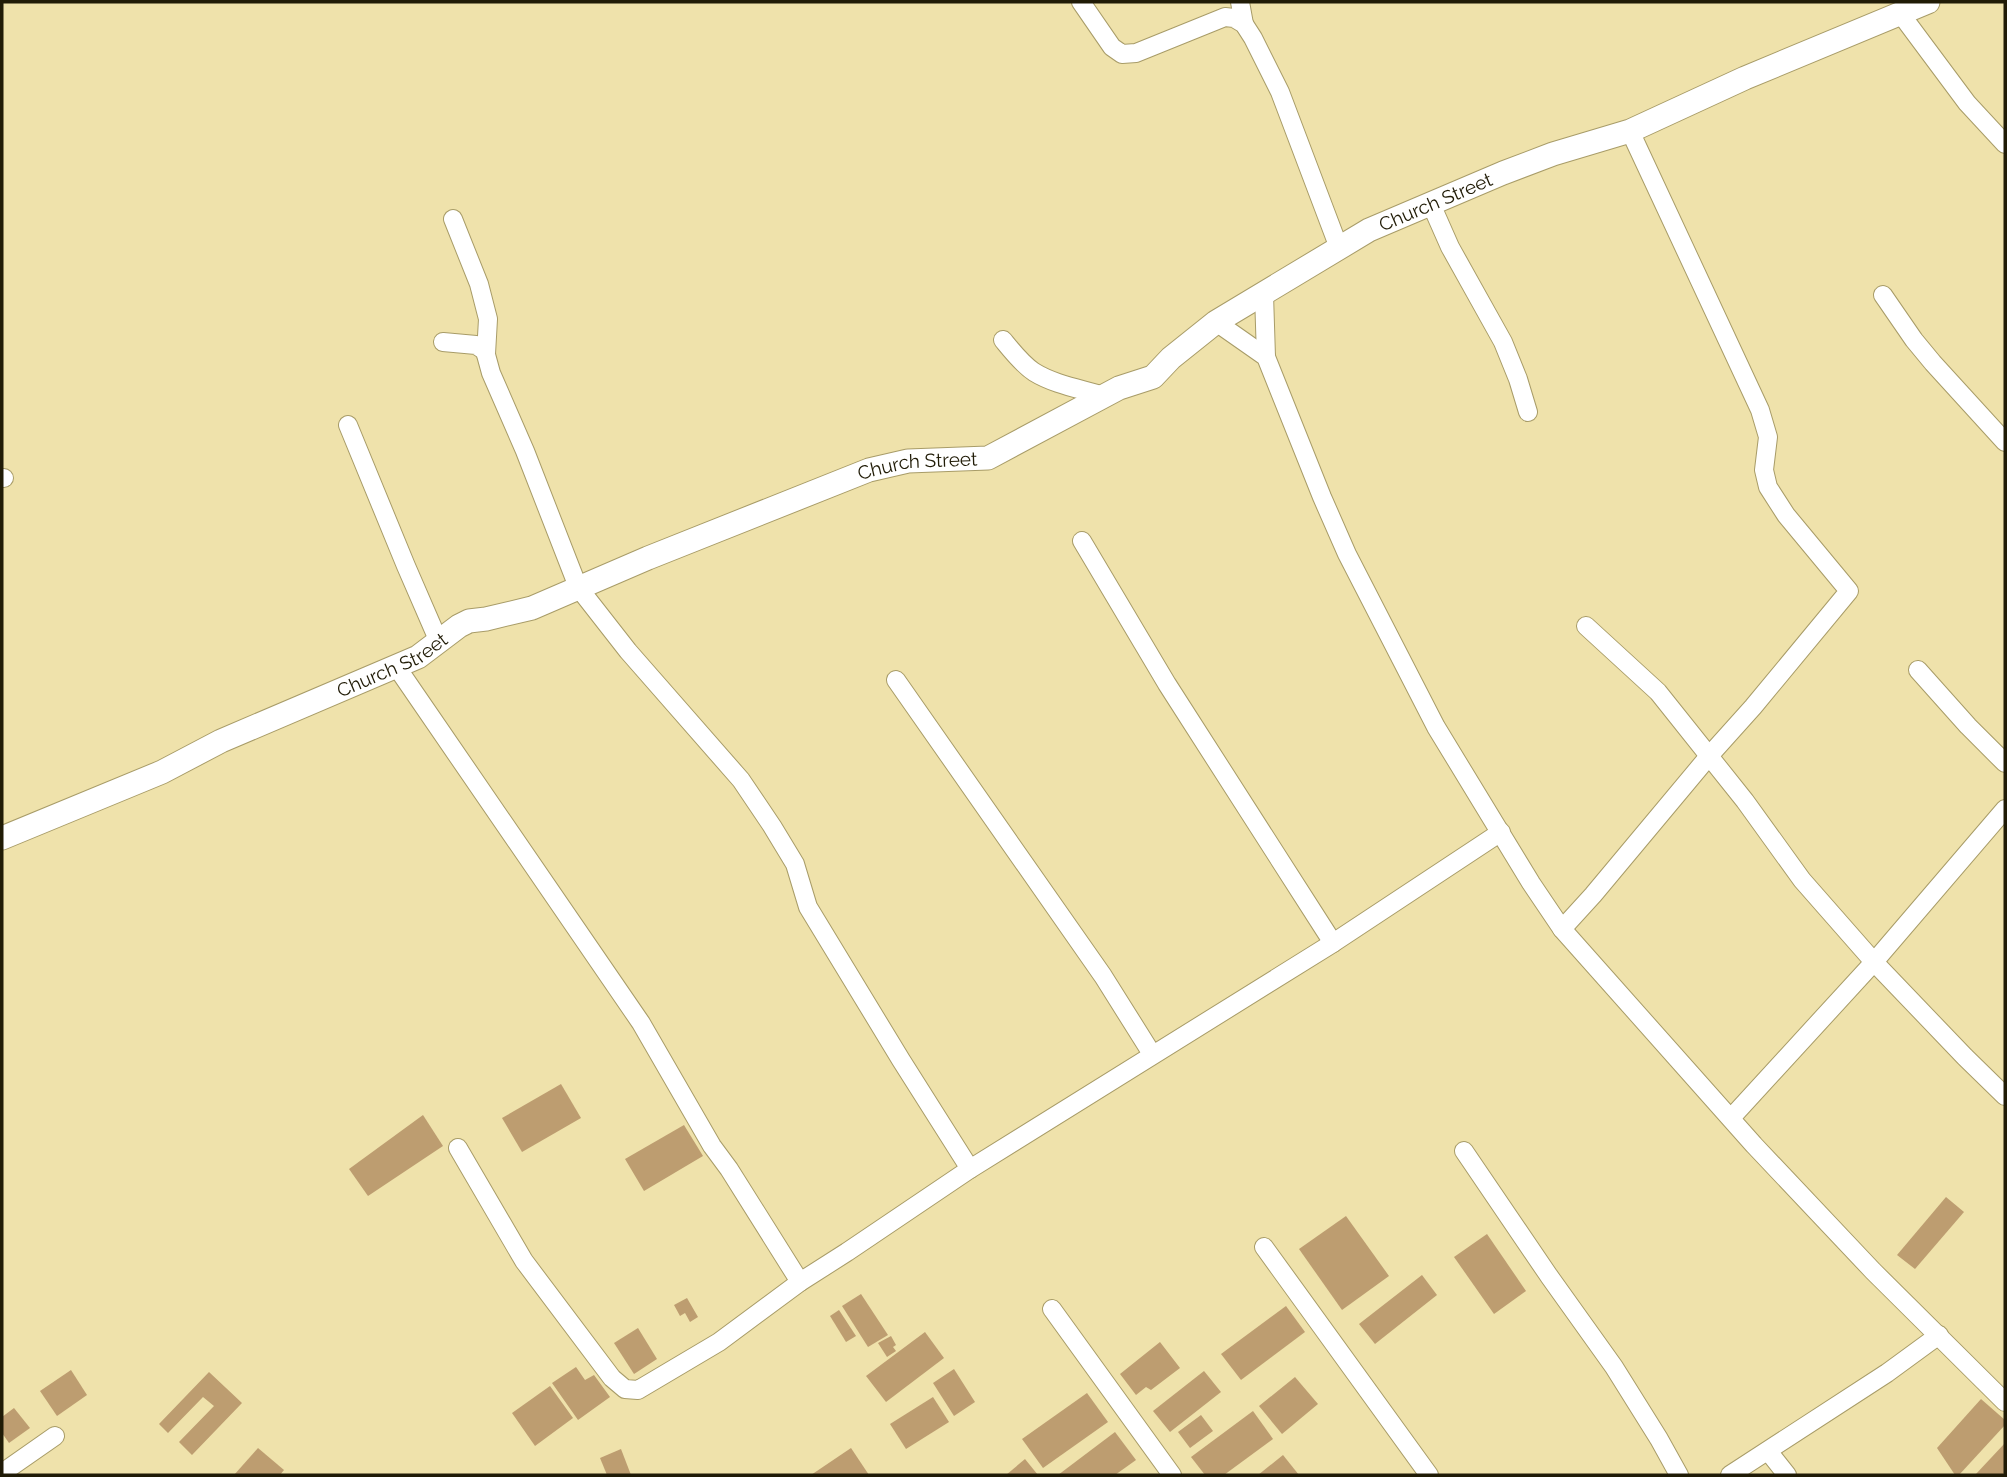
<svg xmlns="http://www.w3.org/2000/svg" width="2007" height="1477" font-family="Raleway,sans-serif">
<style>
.building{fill:#bd9d70}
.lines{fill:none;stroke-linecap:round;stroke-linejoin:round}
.minor-casing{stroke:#a89c68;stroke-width:20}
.tertiary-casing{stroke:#a89c68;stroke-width:25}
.minor{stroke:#fff;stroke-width:18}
.tertiary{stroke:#fff;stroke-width:23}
.labels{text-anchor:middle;stroke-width:5;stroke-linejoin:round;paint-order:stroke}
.street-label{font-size:19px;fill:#201b06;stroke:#fcefb8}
</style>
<rect width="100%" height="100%" fill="#efe2ab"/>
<!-- building -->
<g class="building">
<polygon points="561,1084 581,1118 522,1152 502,1118"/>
<polygon points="423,1115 443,1146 368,1196 349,1169"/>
<polygon points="684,1125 703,1156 644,1191 625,1159"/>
<polygon points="1946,1197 1964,1212 1915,1269 1897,1255"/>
<polygon points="1346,1216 1389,1276 1342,1310 1299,1249"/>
<polygon points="1487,1234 1526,1291 1494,1314 1454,1257"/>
<polygon points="1422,1275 1437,1295 1375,1344 1359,1324"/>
<polygon points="861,1294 888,1335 868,1347 842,1306"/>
<polygon points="687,1298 698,1317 690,1322 685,1313 680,1316 674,1305"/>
<polygon points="1286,1306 1305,1332 1241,1380 1221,1354"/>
<polygon points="839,1310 856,1336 846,1342 830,1316"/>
<polygon points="638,1328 657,1359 634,1374 614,1343"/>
<polygon points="925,1332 944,1358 886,1402 866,1376"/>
<polygon points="891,1336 896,1345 893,1347 896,1351 887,1357 878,1343"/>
<polygon points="1160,1342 1180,1368 1151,1390 1146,1387 1136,1395 1120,1374"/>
<polygon points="576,1367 585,1380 594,1375 610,1397 578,1420 552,1383"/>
<polygon points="954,1369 975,1402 954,1416 933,1383"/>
<polygon points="71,1370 87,1395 57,1416 40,1391"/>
<polygon points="1204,1371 1221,1392 1170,1432 1153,1411"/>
<polygon points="209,1372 242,1403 192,1455 179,1442 214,1406 203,1397 168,1433 159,1424"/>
<polygon points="1295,1377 1318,1404 1282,1434 1259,1406"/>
<polygon points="550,1386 573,1418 535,1446 512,1413"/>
<polygon points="1087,1393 1108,1422 1043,1468 1022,1439"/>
<polygon points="933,1397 949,1422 906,1449 890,1424"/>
<polygon points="1981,1399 2005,1420 2005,1425 1959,1475 1955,1475 1937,1448"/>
<polygon points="14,1408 30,1428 9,1443 2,1433 2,1417"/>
<polygon points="1253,1411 1273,1439 1224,1475 1205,1475 1191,1457"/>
<polygon points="1201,1415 1213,1431 1190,1448 1178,1432"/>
<polygon points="1115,1432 1136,1460 1115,1475 1058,1475"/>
<polygon points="2005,1443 2005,1472 2002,1475 1975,1475"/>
<polygon points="258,1448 284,1470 280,1475 234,1475"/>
<polygon points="851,1448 869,1475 811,1475"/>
<polygon points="621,1449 631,1475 607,1475 600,1458"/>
<polygon points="1283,1455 1299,1475 1258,1475"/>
<polygon points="1025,1459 1038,1475 1006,1475"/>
</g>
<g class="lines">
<!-- minor casing -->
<g class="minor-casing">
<g id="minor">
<polyline points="1081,2 1112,47 1122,54 1136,53 1225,17 1234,18 1244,24 1253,38 1280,92 1339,248"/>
<polyline points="1240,2 1244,24"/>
<polyline points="1900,13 1967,103 2005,144"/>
<polyline points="1431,204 1450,247 1503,342 1518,379 1528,412"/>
<polyline points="453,219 479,284 488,319 486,354"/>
<polyline points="1264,294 1266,357"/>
<polyline points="1883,295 1914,340 1933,363 2005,442"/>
<polyline points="1216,322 1266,357 1322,497 1347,554 1436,727 1531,883 1562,929 1754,1145 1873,1271 2005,1402"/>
<path d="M1003,340C1012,351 1022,364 1034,372C1055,385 1082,389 1104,396"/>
<polyline points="443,342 476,345 485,351 491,373 525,451 578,587 628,651 741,780 772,826 795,864 808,907 901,1060 970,1169"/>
<polyline points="348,425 406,566 439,642"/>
<polyline points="2,478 4,478"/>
<polyline points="1082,541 1167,684 1333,943"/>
<polyline points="1586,626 1658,692 1745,801 1802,880 1874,962 1965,1057 2005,1096"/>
<polyline points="396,666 641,1023 712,1146 729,1169 800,1282"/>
<polyline points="1918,670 1968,726 2005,763"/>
<polyline points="896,680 1103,976 1152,1054"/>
<polyline points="1562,929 1593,895 1709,756 1753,707 1849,591 1786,515 1768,487 1764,470 1768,437 1760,410 1630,131"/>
<polyline points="1731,1118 1874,962 2005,809"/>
<polyline points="458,1148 524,1261 612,1378 625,1389 638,1390 719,1342 800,1282 847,1252 970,1169 1333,943 1501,832"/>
<polyline points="1464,1151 1549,1276 1614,1367 1659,1439 1679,1475"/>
<polyline points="1264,1247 1429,1475"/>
<polyline points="1052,1309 1172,1475"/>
<polyline points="1768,1451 1787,1475"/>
<polyline points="2,1473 55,1436"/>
<polyline points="1730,1475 1887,1373 1939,1335"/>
</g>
</g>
<!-- tertiary casing -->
<g class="tertiary-casing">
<g id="tertiary">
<path id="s1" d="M2,838L162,772L221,741L418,657L459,626L469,621L486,619L532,608L648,558L869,470L908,461L988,458L1119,388L1153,377L1171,358L1216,322L1369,230L1503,173L1553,154L1630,131L1745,78L1928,2"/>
</g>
</g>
<!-- minor -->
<use href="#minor" class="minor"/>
<!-- tertiary -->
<use href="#tertiary" class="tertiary"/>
</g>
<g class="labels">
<!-- street labels -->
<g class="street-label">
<text dy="7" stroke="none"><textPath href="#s1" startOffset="1584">Church Street</textPath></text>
<text dy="7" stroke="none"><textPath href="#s1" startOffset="994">Church Street</textPath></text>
<text dy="7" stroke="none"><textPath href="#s1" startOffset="427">Church Street</textPath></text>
</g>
</g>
<!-- border -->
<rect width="2007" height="1477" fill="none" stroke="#201b06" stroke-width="7"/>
</svg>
